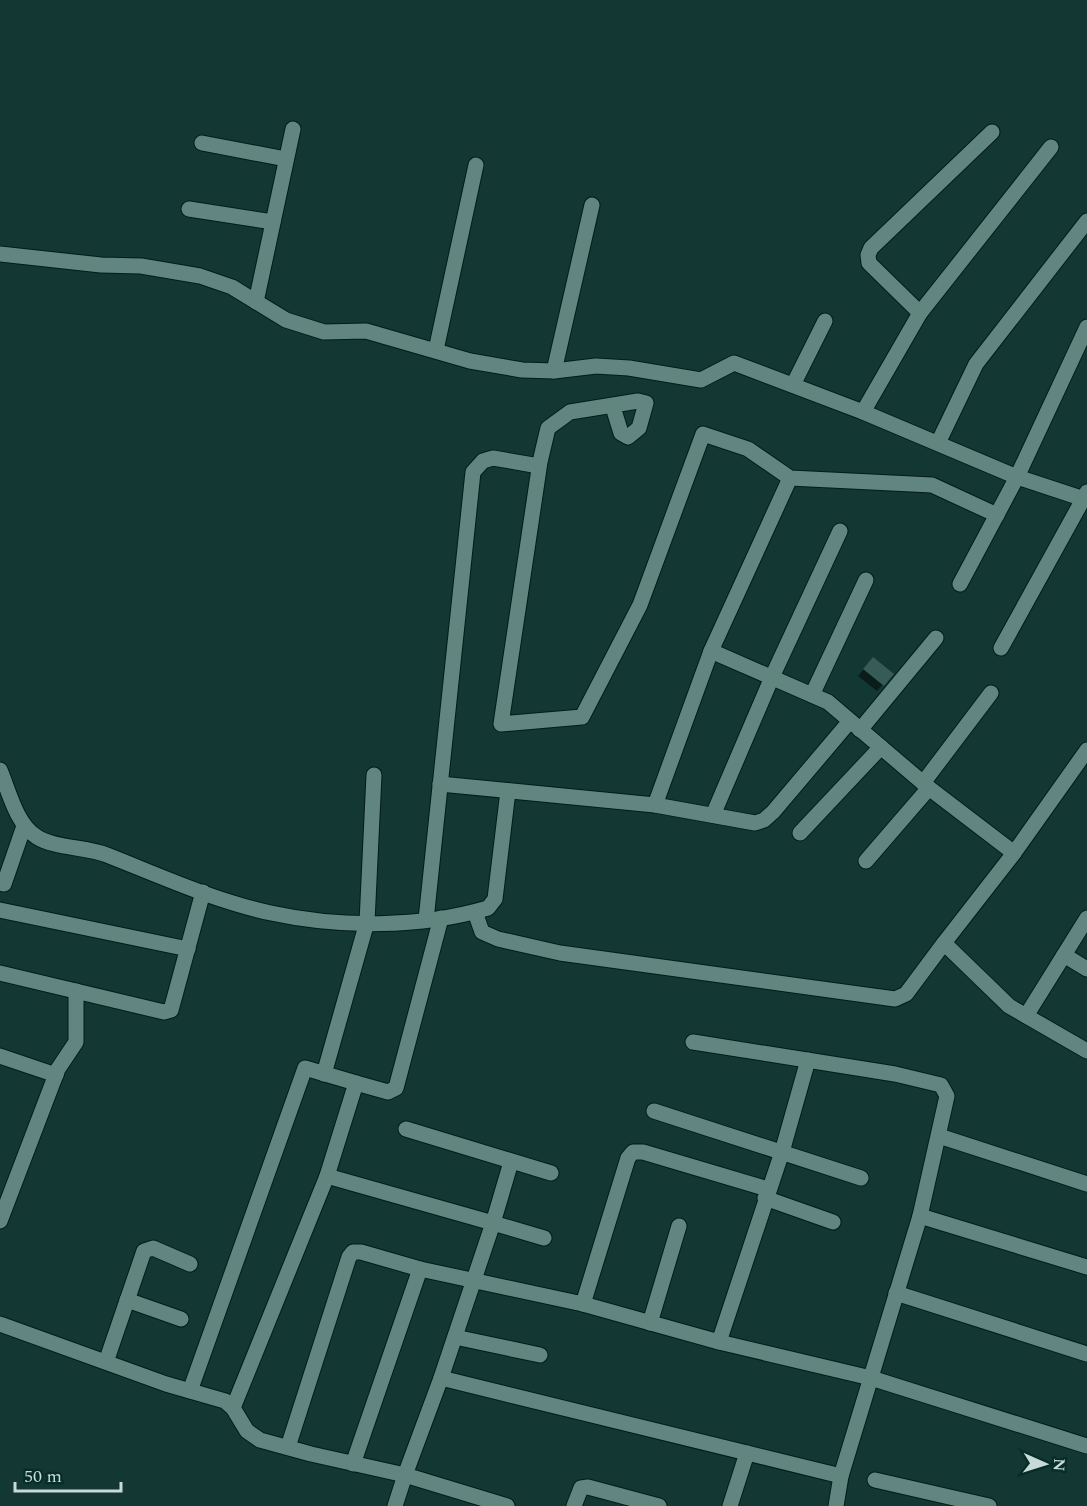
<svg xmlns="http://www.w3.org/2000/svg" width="1087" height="1506" font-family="Spectral,serif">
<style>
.shadow{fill:#0007}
.building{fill:#375b56}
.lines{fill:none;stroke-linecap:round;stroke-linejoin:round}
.minor-casing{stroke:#021d1a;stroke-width:17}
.minor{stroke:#618680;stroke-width:15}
</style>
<rect width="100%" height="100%" fill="#133733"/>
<!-- shadow -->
<polygon class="shadow" points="868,664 892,674 877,691 858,676"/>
<!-- building -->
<polygon class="building" points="873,657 894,674 884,686 863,669"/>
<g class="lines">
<!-- minor casing -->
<g class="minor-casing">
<g id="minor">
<polyline points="202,143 286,159"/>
<polyline points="189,209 273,222"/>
<polyline points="0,254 101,265 141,266 200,276 232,287 286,320 324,332 366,331 470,361 522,370 554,371 596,366 629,368 701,380 734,363 863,412 1017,477 1087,500"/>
<polyline points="256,302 293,129"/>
<polyline points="920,313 869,263 868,255 871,248 992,132"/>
<polyline points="436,350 476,165"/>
<polyline points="554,371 592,205"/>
<polyline points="793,385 825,321"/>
<polyline points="613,407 621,433 628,437 639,428 646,403 638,401 570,412 548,428 540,462 501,724 582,717 640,605 703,434 748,449 790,478 932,485 997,515"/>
<polyline points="863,412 920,313 1051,147"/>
<polyline points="938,443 976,364 1087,221"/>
<polyline points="790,478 711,651 828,702 929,788 1014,853 944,943 1009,1006 1087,1051"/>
<polyline points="960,584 1017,477 1087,327"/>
<polyline points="1001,648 1087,492"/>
<polyline points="812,695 866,580"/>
<polyline points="860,730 936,638"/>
<path d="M0,770C9,791 16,824 37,837C54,848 87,847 107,855C160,876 215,901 271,913C340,928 420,928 488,908L495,899L508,791"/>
<polyline points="923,783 991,693"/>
<polyline points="440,784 655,805 755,823 764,820 773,812 850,721"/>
<polyline points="655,805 711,651"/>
<polyline points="713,815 772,677 840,531"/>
<polyline points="800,833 881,747"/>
<polyline points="1014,853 1087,750"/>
<polyline points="866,861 929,788"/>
<polyline points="0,883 4,884 24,826"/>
<polyline points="0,910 188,949"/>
<polyline points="475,912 482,932 498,939 560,953 895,999 906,994 944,943"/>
<polyline points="426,920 473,472 483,461 493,458 539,466"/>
<polyline points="1064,955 1087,969"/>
<polyline points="0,973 164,1012 171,1010 203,892"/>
<polyline points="1026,1016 1087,918"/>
<polyline points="693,1042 895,1074 941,1085 947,1096 920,1216 841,1476 836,1506"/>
<polyline points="0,1056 56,1075"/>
<polyline points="324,1074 367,922 374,775"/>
<polyline points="356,1083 388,1092 396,1088 441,918"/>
<polyline points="654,1111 861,1178"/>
<polyline points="406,1129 551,1173"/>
<polyline points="939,1136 1087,1184"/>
<polyline points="511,1162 493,1223 544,1238"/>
<polyline points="327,1176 493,1223 441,1378"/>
<polyline points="765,1198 833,1222"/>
<polyline points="920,1216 1087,1267"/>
<polyline points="0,1221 58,1069 76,1042 76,991"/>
<polyline points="896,1293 1087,1354"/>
<polyline points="127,1300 181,1319"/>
<polyline points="583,1304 628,1158 633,1152 643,1152 768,1189"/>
<polyline points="650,1323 679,1226"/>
<polyline points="0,1324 166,1384 225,1401 233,1408 247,1431 260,1440 311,1454 405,1475 395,1506"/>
<polyline points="455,1337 540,1355"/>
<polyline points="719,1342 782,1152 808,1060"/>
<polyline points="106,1362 144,1251 153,1248 190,1264"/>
<polyline points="190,1391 305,1068 356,1083 327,1176 233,1408"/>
<polyline points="288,1447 349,1257 353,1252 361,1252 420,1269"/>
<polyline points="353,1464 420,1269 583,1304 719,1342 871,1378 1087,1446"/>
<polyline points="875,1480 989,1506"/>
<polyline points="507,1506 405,1475 441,1378 841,1476"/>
<polyline points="574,1506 581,1488 588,1487 659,1506"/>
<polyline points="730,1506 747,1453"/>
</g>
</g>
<!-- minor -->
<use href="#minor" class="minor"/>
</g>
<!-- north arrow -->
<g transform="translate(1045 1464) rotate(93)" stroke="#072d29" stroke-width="4.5" paint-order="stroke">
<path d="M0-4.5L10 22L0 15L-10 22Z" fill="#c7dad7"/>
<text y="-9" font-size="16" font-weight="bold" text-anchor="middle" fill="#c7dad7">N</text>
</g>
<!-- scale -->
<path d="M15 1482v9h106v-9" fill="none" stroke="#c7dad7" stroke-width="3"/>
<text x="24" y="1482" font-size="18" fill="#c7dad7" stroke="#072d29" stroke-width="4.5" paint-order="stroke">50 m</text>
</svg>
